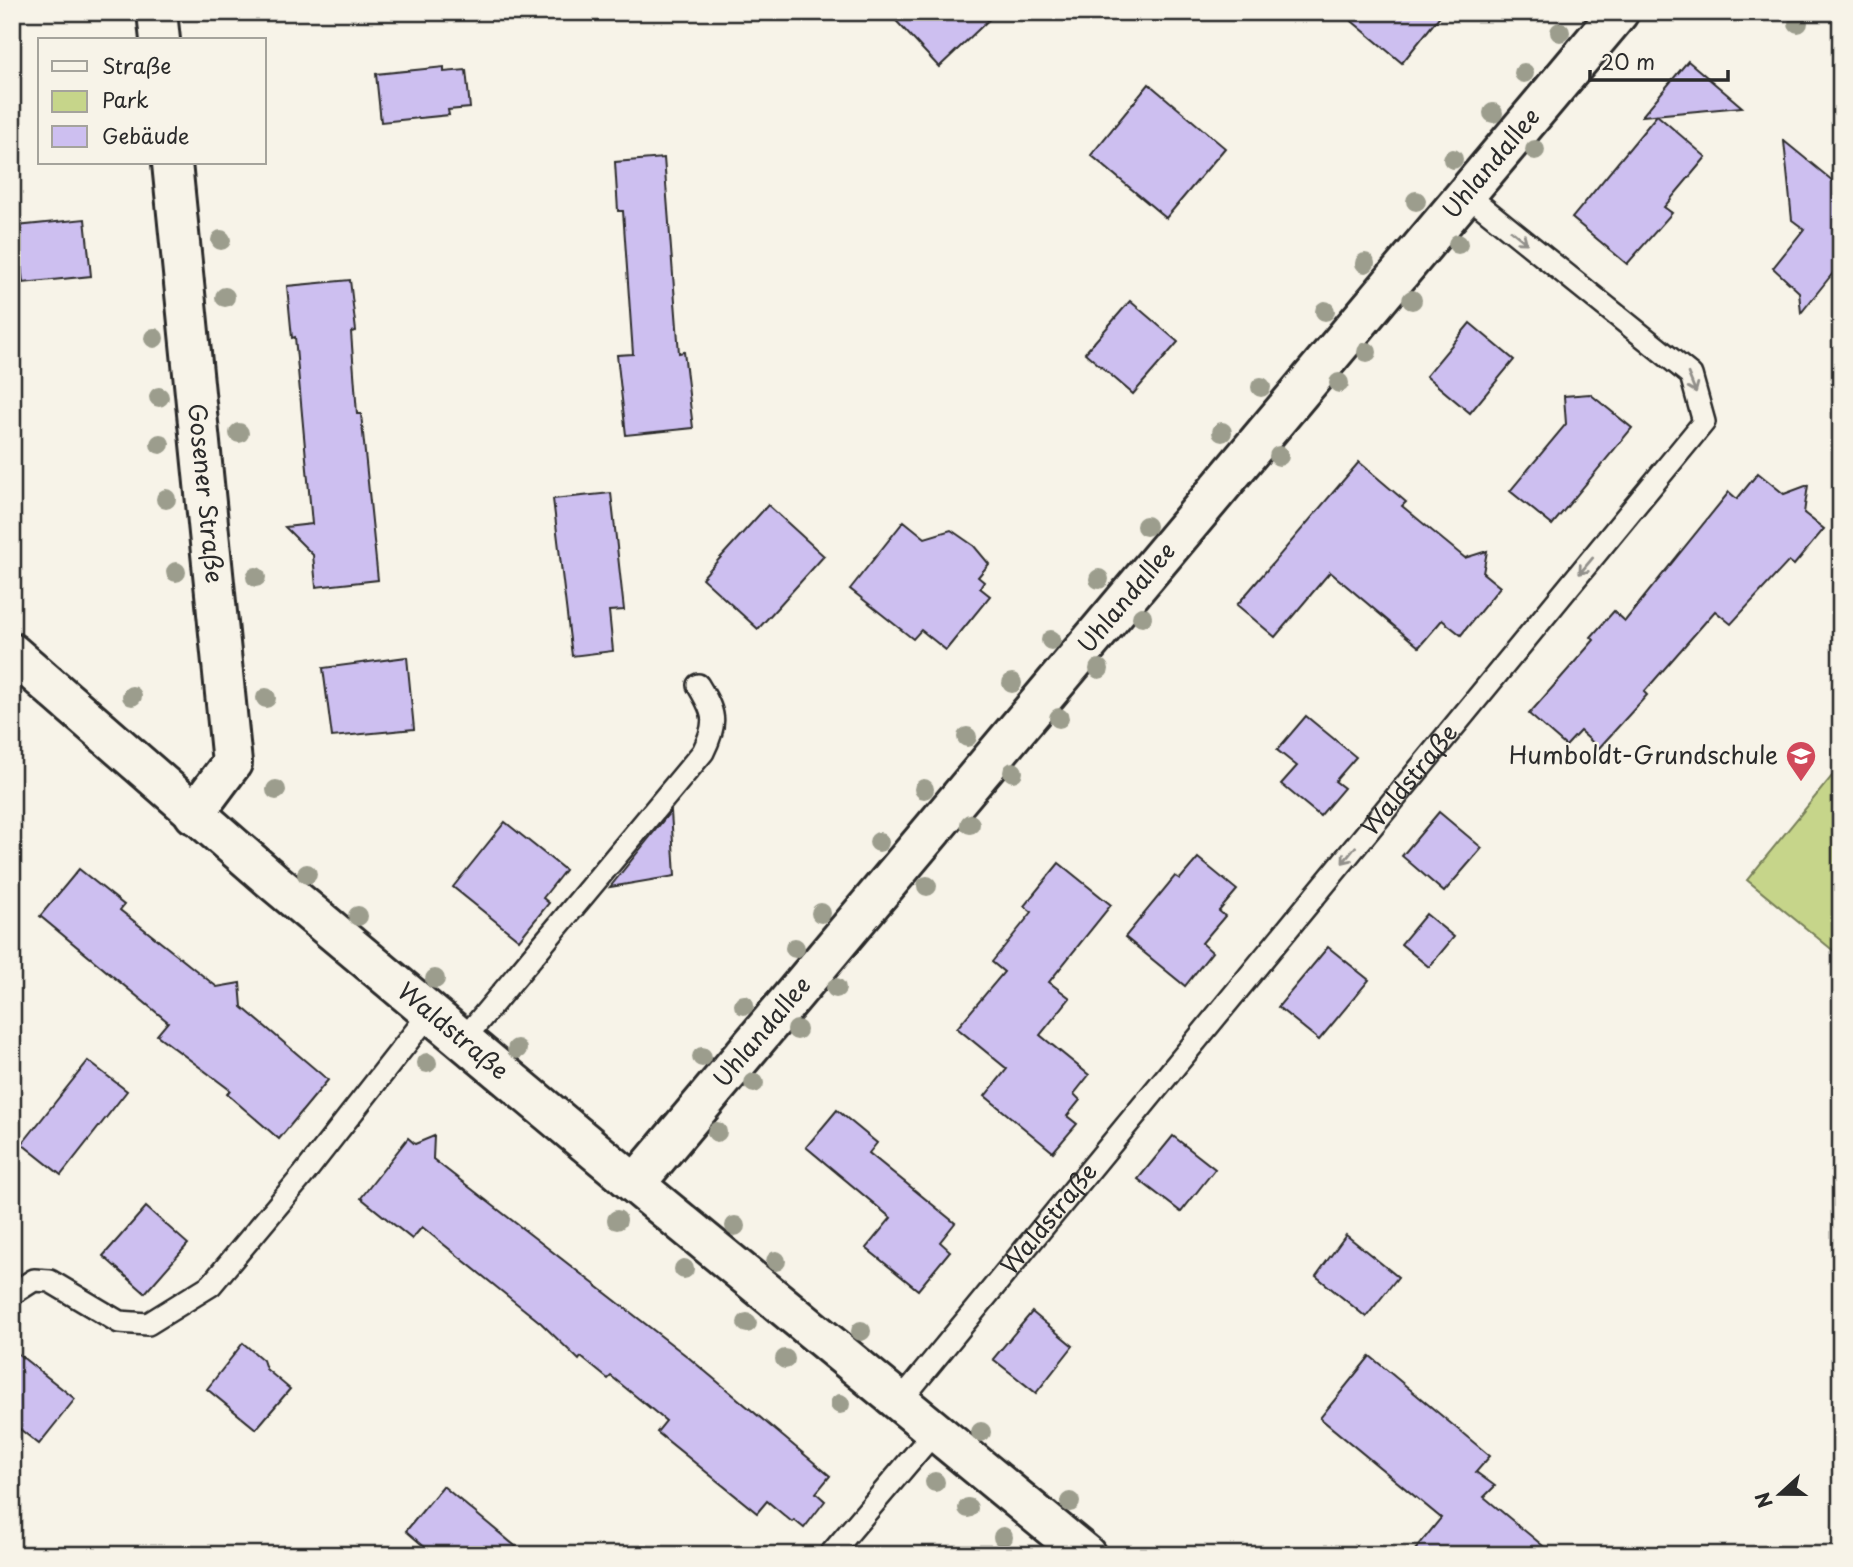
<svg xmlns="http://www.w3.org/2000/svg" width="1853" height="1567" font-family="'Playpen Sans',sans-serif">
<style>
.green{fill:#c6d58a;stroke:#78805a;stroke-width:2}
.building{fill:#cdbff0;stroke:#2b2b2b;stroke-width:2}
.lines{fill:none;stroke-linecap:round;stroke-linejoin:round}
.service-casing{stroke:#2b2b2b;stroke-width:26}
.minor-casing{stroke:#2b2b2b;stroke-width:44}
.service{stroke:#f7f3e8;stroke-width:21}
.minor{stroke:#f7f3e8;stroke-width:38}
.tree{fill:#9c9d8d}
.oneway{stroke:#918f8a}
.labels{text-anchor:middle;stroke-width:5;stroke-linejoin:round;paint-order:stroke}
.street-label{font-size:24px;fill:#2b2b2b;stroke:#f7f3e8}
.poi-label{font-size:24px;fill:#2b2b2b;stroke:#f7f3e8;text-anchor:end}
</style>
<rect width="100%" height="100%" fill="#f7f3e8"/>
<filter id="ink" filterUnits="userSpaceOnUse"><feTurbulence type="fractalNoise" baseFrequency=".0143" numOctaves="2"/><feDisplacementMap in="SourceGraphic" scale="14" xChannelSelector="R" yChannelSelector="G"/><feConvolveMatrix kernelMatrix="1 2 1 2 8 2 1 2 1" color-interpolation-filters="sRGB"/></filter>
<g filter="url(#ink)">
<!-- green -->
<polygon class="green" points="1841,765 1841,957 1747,880"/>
<!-- building -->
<g class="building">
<polygon points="888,12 997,12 939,67"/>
<polygon points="1341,12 1443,12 1402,63"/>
<polygon points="1688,61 1742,107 1642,116"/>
<polygon points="444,67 444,72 466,70 470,108 448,110 449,115 381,122 376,74"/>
<polygon points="1149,84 1225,148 1166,218 1091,155"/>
<polygon points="1657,115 1706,157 1664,207 1672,213 1627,264 1572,218"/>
<polygon points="1784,141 1839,186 1841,184 1841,263 1801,313 1799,292 1773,268 1804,229 1792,220"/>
<polygon points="664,158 679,353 684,352 693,428 626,435 617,355 633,354 623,211 618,211 615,162"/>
<polygon points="85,219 91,276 23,283 17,226"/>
<polygon points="350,280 356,331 351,332 357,414 361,414 378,580 316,587 313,555 285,527 312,524 295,337 292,338 287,286"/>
<polygon points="1130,301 1178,342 1133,394 1085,353"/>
<polygon points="1470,323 1514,360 1470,413 1426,376"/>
<polygon points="1590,394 1632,428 1552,525 1510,491 1566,424 1564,396"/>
<polygon points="1359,462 1406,502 1402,506 1465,558 1487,551 1483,573 1500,587 1461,635 1442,620 1419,647 1330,572 1275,637 1237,605"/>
<polygon points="1758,473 1784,494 1808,485 1804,513 1824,529 1794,565 1789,561 1731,624 1715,611 1644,692 1647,695 1599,748 1580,731 1566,746 1529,714 1594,640 1591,637 1614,611 1625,621 1729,492 1737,499"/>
<polygon points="611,493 624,610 609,611 613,651 572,656 553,499"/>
<polygon points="768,505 824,556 758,629 702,578"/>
<polygon points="904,521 925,538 951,530 974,546 989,564 978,577 984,582 980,588 990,596 946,650 921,630 913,639 850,589"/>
<polygon points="407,657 414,729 332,737 323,668"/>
<polygon points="1306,716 1356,757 1335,781 1344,788 1320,816 1281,784 1297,766 1277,750"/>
<polygon points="671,811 675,876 610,887 666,817"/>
<polygon points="1439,812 1482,848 1444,892 1402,856"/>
<polygon points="505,822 565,870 543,898 549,903 519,940 453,887"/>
<polygon points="1198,858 1237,890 1219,911 1225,916 1202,943 1212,952 1185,986 1125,937 1175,876 1180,879"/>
<polygon points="1059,863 1111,905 1049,982 1070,998 1040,1035 1089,1075 1074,1094 1080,1100 1067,1116 1077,1124 1053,1152 985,1096 1007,1069 957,1028 1004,972 992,962 1032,912 1024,906"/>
<polygon points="79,869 124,905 120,910 217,987 240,983 242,1007 328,1080 279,1139 227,1094 230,1090 157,1035 168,1022 40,916"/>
<polygon points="1426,914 1454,937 1429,967 1401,944"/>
<polygon points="1328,947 1369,980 1319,1040 1278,1007"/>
<polygon points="88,1061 127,1091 61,1175 22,1144"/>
<polygon points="837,1110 877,1143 869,1153 955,1223 940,1242 950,1251 918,1290 866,1248 891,1218 806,1147"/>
<polygon points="434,1136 433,1159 688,1357 830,1476 816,1493 825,1501 804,1528 794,1520 792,1522 767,1501 757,1513 657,1432 666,1421 611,1376 608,1379 581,1357 579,1360 541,1323 422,1227 412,1239 361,1198 408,1138 415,1144"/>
<polygon points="1173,1136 1215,1169 1181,1212 1138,1179"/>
<polygon points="146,1207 188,1244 145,1293 103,1256"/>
<polygon points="1346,1235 1398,1277 1366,1317 1316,1276"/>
<polygon points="1032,1312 1073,1346 1036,1393 993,1359"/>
<polygon points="243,1343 263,1360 266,1369 290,1389 256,1429 207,1389"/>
<polygon points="12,1349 75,1399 39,1444 12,1423"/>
<polygon points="1370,1356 1490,1456 1476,1472 1495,1486 1484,1497 1554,1555 1411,1555 1441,1518 1320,1418"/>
<polygon points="443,1486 526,1555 434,1555 406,1531"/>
</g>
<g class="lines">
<!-- service casing -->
<g class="service-casing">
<g id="service">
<path d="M463,1040L703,752C718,722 715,713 698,685"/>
<polyline points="12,1294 34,1280 50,1281 119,1322 148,1324 211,1285 304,1174 430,1013"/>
<path id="s1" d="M901,1400L1704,422L1691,375L1466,194"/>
<polyline points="830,1555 936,1430"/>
</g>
</g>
<!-- minor casing -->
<g class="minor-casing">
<g id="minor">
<polyline points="157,12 160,40"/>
<path id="s2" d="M172,163L232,763L194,814"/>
<path id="s3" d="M12,653L273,881L630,1180L1086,1555"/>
<path id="s4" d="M635,1184L1619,12"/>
</g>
</g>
<!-- service -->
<use href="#service" class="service"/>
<!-- minor -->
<use href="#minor" class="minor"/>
</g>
<!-- trees -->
<g class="tree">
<circle cx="1798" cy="23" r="10"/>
<circle cx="1560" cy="32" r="10"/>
<circle cx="1524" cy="73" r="10"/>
<circle cx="1493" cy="113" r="10"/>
<circle cx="1535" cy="150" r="10"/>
<circle cx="1453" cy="159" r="10"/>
<circle cx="1416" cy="201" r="10"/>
<circle cx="221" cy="240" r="10"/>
<circle cx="1458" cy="244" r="10"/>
<circle cx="1365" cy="263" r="10"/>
<circle cx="225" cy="297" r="10"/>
<circle cx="1412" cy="300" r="10"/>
<circle cx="1325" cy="311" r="10"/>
<circle cx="154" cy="338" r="10"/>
<circle cx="1367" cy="352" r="10"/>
<circle cx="1339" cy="383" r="10"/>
<circle cx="1261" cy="387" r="10"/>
<circle cx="159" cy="397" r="10"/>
<circle cx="1222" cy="432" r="10"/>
<circle cx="239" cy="433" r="10"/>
<circle cx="160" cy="444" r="10"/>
<circle cx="1279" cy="456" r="10"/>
<circle cx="166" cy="499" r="10"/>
<circle cx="1146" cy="526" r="10"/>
<circle cx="176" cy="572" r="10"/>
<circle cx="256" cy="577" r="10"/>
<circle cx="1099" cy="579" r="10"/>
<circle cx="1142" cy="617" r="10"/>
<circle cx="1051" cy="640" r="10"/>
<circle cx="1099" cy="669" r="10"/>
<circle cx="1012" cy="683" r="10"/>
<circle cx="132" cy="696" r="10"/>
<circle cx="266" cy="698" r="10"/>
<circle cx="1059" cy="718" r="10"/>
<circle cx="967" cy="737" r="10"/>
<circle cx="1013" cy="772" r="10"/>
<circle cx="924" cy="789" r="10"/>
<circle cx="276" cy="790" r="10"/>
<circle cx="970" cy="824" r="10"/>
<circle cx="879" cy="842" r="10"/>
<circle cx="307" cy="874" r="10"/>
<circle cx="927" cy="886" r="10"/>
<circle cx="821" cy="913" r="10"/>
<circle cx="358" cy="916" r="10"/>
<circle cx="795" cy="948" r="10"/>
<circle cx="435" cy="979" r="10"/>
<circle cx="836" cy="988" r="10"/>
<circle cx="744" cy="1005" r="10"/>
<circle cx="797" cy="1030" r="10"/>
<circle cx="517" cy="1049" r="10"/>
<circle cx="702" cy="1057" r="10"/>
<circle cx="427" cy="1063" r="10"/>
<circle cx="754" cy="1083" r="10"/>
<circle cx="717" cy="1132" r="10"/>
<circle cx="617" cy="1220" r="10"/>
<circle cx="735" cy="1226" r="10"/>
<circle cx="776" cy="1261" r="10"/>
<circle cx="684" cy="1269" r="10"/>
<circle cx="747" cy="1323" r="10"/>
<circle cx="861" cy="1331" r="10"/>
<circle cx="785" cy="1359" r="10"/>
<circle cx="840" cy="1404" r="10"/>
<circle cx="981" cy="1432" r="10"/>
<circle cx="935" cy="1482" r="10"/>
<circle cx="1070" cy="1502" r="10"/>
<circle cx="968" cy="1508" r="10"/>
<circle cx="1003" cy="1537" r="10"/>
</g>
<!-- one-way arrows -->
<defs><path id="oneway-shaft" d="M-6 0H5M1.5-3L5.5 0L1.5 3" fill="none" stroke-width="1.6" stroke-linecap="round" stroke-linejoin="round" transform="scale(1.75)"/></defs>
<g class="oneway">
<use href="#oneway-shaft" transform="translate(1519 237) rotate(39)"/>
<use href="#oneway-shaft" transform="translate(1692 383) rotate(68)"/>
<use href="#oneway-shaft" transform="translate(1586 566) rotate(130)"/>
<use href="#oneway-shaft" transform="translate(1349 855) rotate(129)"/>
</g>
</g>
<!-- icons -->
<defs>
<g id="school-pin" transform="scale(1.575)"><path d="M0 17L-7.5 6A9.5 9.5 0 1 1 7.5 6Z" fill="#d1495b" stroke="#f7f3e8"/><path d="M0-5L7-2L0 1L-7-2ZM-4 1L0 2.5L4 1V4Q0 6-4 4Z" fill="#fff"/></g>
</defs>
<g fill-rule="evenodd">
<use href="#school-pin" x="1801" y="756"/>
</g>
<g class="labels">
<!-- street labels -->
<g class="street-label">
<text dy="8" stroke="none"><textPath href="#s4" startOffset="1332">Uhlandallee</textPath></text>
<text dy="8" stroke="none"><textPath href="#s2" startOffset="332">Gosener Straße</textPath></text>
<text dy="8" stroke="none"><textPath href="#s4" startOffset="765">Uhlandallee</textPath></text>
<text dy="8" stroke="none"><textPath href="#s1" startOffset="802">Waldstraße</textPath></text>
<text dy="8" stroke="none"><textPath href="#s3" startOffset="581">Waldstraße</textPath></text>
<text dy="8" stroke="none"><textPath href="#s4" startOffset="198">Uhlandallee</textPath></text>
<text dy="8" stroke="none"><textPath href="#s1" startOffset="234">Waldstraße</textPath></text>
</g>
<!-- poi labels -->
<g class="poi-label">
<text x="1778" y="764">Humboldt-Grundschule</text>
</g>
</g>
<!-- margin -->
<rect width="1853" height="1567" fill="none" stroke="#f7f3e8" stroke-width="42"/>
<rect x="21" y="21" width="1811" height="1525" fill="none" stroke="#2b2b2b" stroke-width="2.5" filter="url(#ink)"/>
<!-- legend -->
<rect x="38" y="38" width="228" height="126" fill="#f7f3e8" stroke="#a5a39c" stroke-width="2"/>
<rect x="52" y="61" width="35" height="10" fill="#f7f3e8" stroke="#a5a39c" stroke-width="2"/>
<text x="102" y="74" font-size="21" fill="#2b2b2b">Straße</text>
<rect x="52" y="91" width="35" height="21" fill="#c6d58a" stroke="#a5a39c" stroke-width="2"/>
<text x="102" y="108" font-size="21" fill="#2b2b2b">Park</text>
<rect x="52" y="126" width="35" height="21" fill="#cdbff0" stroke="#a5a39c" stroke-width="2"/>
<text x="102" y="144" font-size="21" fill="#2b2b2b">Gebäude</text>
<!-- north arrow -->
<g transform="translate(1780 1494) rotate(249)" stroke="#f7f3e8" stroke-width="5" paint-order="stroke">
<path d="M0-5L12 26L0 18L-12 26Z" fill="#2b2b2b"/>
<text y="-10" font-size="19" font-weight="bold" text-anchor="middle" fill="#2b2b2b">N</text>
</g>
<!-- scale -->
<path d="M1590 70v10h138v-10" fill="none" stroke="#2b2b2b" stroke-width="3.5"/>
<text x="1601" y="70" font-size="21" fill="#2b2b2b" stroke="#f7f3e8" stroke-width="5" paint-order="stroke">20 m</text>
</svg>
